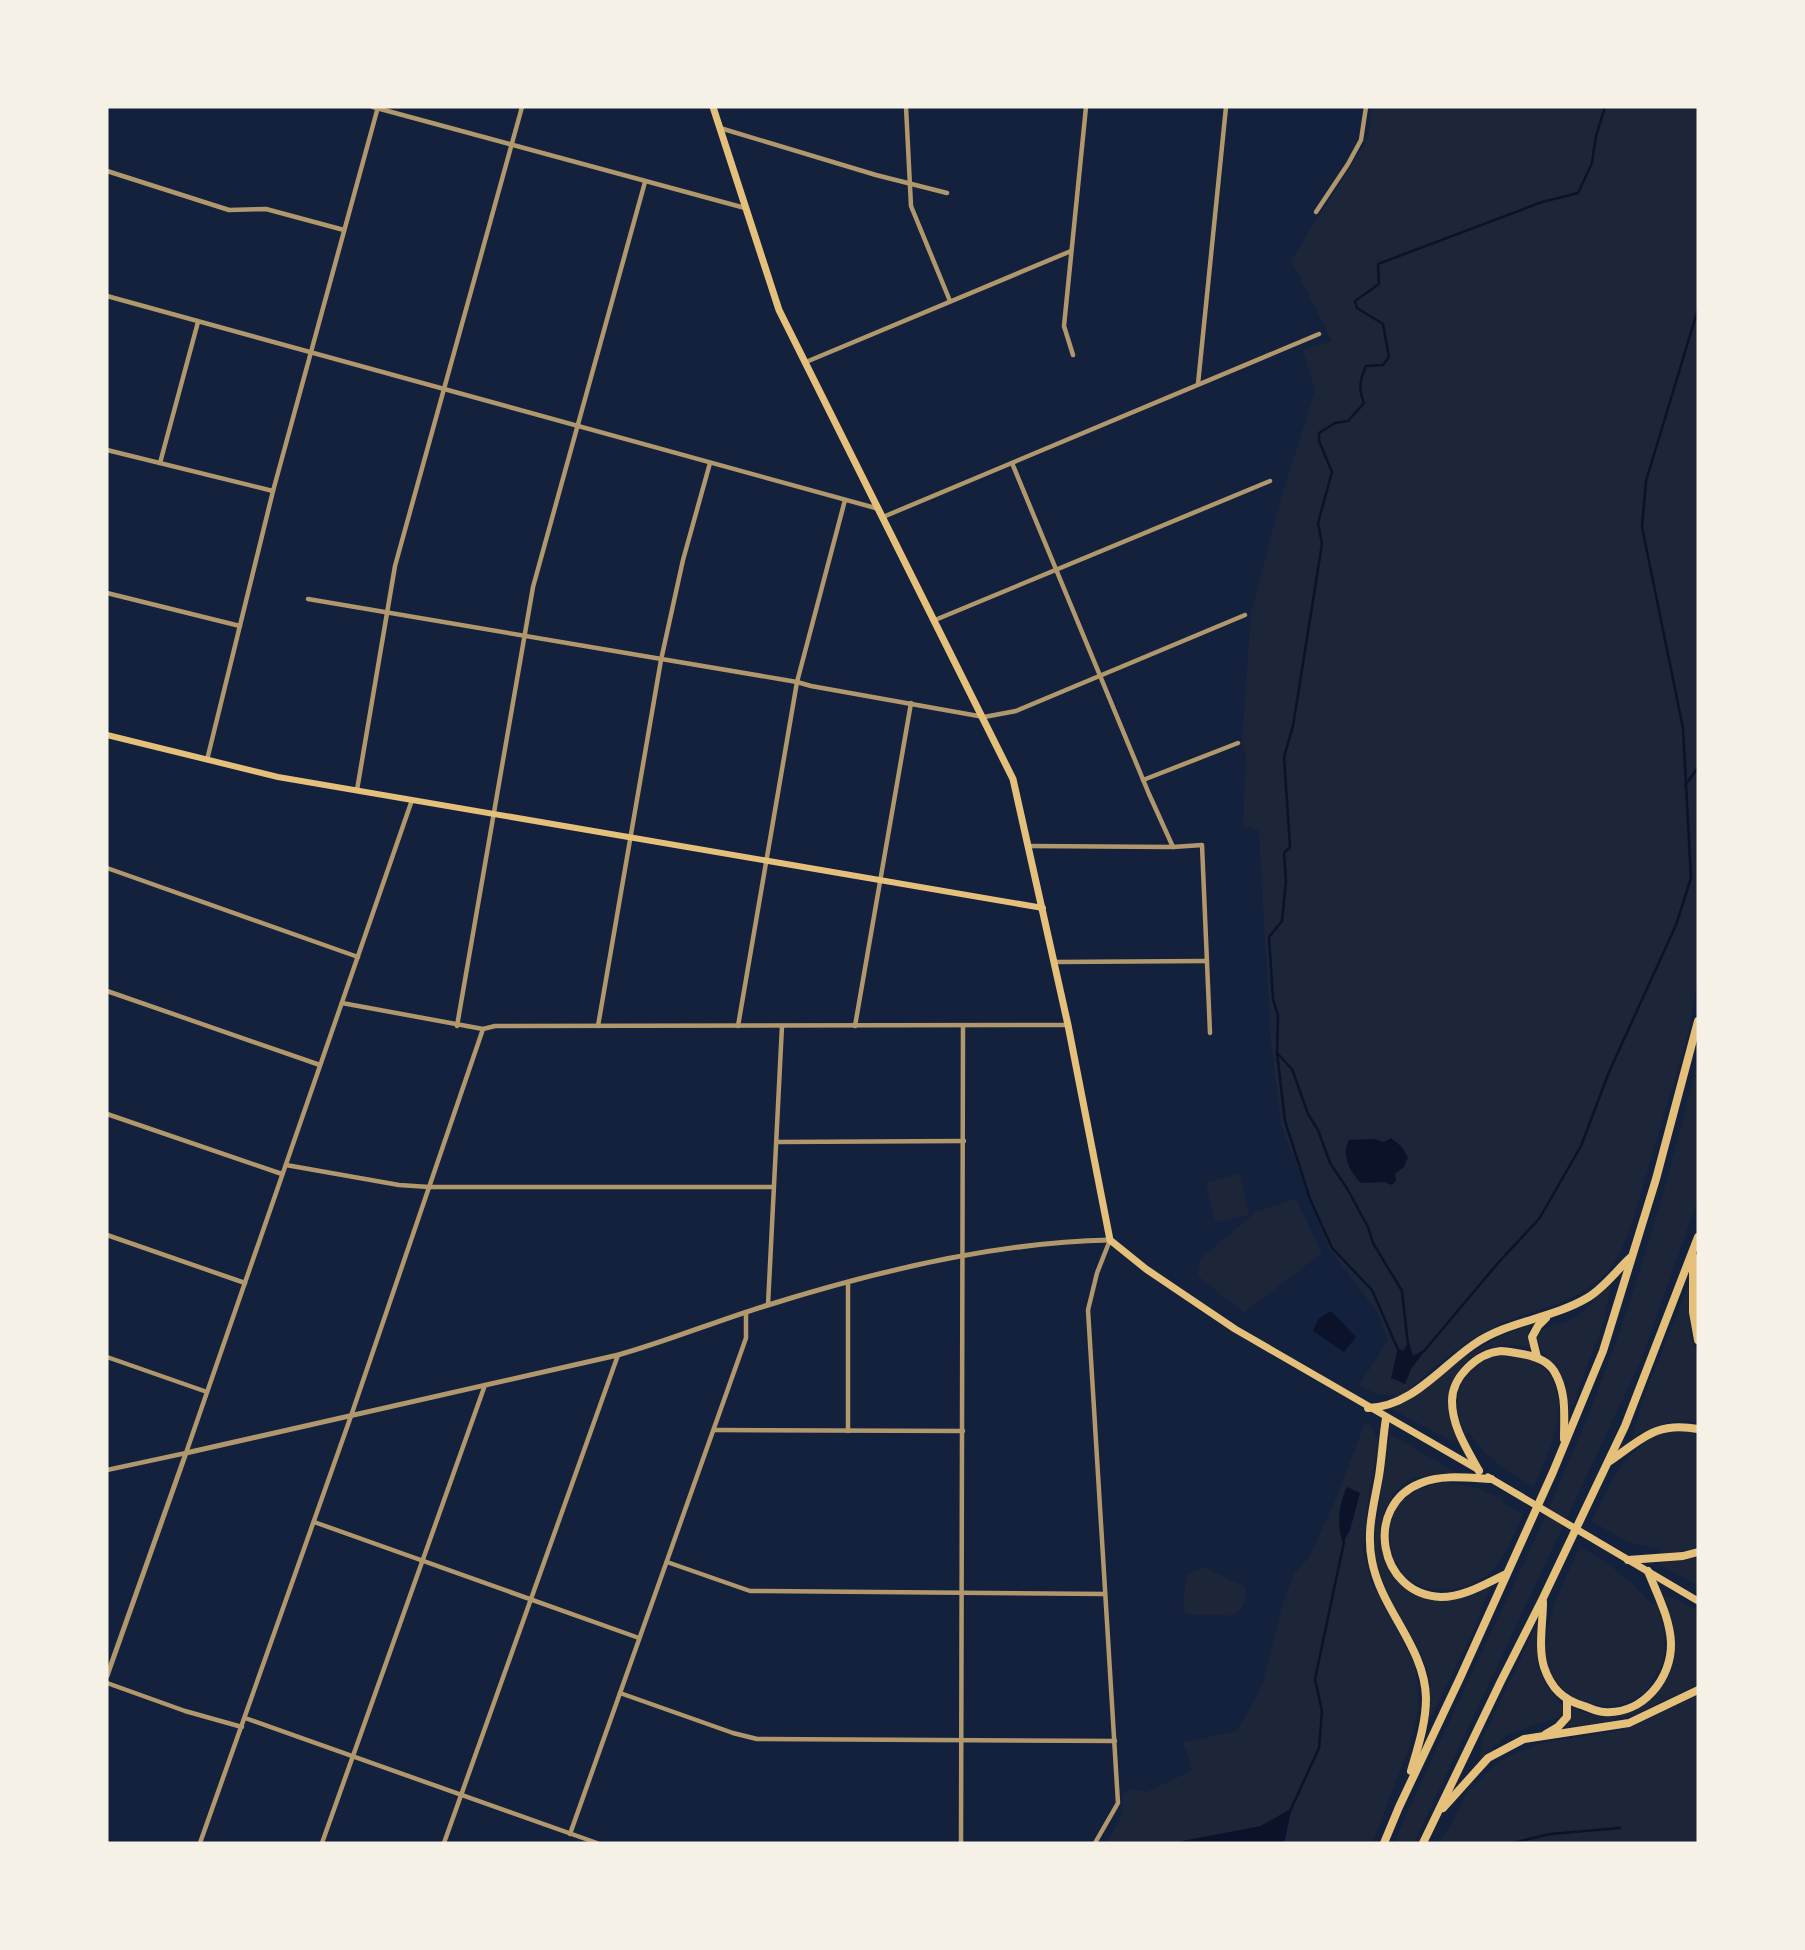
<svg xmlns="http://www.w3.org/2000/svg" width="1805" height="1950" font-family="Lato,sans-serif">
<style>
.green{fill:#1d2539}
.water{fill:#0b132b}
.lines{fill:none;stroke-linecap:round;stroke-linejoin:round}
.stream{stroke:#0b132b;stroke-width:2.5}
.minor{stroke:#b1986c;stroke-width:4.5}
.tertiary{stroke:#b1986c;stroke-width:5}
.secondary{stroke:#e5c07b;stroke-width:6}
.primary{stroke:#e5c07b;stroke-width:7}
.motorway{stroke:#e5c07b;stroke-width:8}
</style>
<rect width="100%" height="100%" fill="#14213d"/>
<!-- green -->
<g class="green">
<path d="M1372,107H1698V976L1689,1031L1630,1229C1626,1238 1622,1249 1617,1258C1588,1303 1543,1305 1498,1325C1463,1340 1431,1369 1404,1395L1395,1398L1394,1395L1377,1394L1359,1385L1388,1341L1378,1313L1329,1249L1281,1125L1271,1043L1259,831L1243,826L1246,756L1242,741L1251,613L1280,501L1315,391L1303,349L1332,341L1291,260L1368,139Z"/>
<path d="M1698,1059V1199L1642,1358L1414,1843H1394C1459,1694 1535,1550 1595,1398C1638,1288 1670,1173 1698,1059Z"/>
<polygon points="1240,1174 1249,1215 1215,1223 1206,1182"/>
<polygon points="1296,1199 1322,1253 1244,1313 1198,1276 1200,1259 1257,1211"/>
<path d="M1613,1278L1603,1324L1569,1415C1568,1406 1568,1396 1566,1387C1560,1368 1542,1358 1537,1339C1541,1324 1557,1326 1569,1320C1588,1312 1599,1293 1613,1278Z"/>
<path d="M1689,1285L1690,1336L1698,1354V1423C1673,1416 1655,1426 1632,1438L1642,1402Z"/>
<path d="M1531,1325L1527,1335L1530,1348C1487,1334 1443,1366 1448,1413C1449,1422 1454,1431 1457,1439L1453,1442L1392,1409L1396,1404L1407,1401C1450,1370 1479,1340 1531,1325Z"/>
<path d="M1507,1354C1515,1356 1527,1357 1534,1361C1581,1390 1549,1449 1534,1487C1508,1472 1486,1458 1469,1433L1464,1434L1457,1410L1458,1393L1468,1373L1485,1359Z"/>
<polygon points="1365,1422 1370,1425 1379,1442 1368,1501 1363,1551 1371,1581 1415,1665 1419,1704 1410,1746 1372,1843 1284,1843 1291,1809 1261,1826 1172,1843 1106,1843 1123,1814 1122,1795 1131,1789 1147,1792 1192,1770 1183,1742 1237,1731 1263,1684 1280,1613 1293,1575 1310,1556 1337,1496"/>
<path d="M1693,1431L1698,1434V1546L1689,1550L1660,1554L1659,1549L1627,1542L1592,1521C1609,1487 1626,1444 1665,1432C1673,1430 1685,1432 1693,1431Z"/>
<path d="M1390,1434L1459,1474C1445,1476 1424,1474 1411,1479C1401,1484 1394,1493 1389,1502C1365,1542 1391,1598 1440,1601C1458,1602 1474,1592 1491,1585L1471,1635L1427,1726L1431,1684L1423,1658L1391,1600L1377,1568L1374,1539Z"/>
<path d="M1449,1481L1450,1484C1470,1484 1485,1491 1503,1499L1502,1502L1523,1514C1514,1533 1507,1555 1492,1571C1482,1581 1468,1587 1454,1589C1417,1596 1387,1570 1390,1531C1391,1520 1395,1505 1405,1498C1419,1487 1433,1484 1449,1481Z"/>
<path d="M1580,1547C1609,1563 1631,1580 1653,1605L1657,1603C1662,1622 1668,1641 1663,1661C1662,1666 1658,1671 1656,1675C1652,1681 1649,1689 1644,1693C1602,1723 1541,1697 1546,1643C1549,1608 1566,1578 1580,1547Z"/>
<polygon points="1698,1555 1698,1586 1659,1564 1661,1560"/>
<path d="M1204,1567L1245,1587C1248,1593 1246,1596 1244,1603C1238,1620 1225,1615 1210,1615C1199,1615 1194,1617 1183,1611L1186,1575Z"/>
<path d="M1663,1595L1683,1602L1698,1611V1684L1637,1714L1594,1724L1565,1727L1571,1716V1707C1579,1710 1588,1715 1597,1716C1609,1717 1622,1714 1633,1709C1681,1688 1684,1638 1663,1595Z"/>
<polygon points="1539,1620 1537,1664 1545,1684 1564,1708 1561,1716 1508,1734 1479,1760 1483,1738"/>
<polygon points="1698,1695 1698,1843 1438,1843 1453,1822 1466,1793 1498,1762 1513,1754 1546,1742 1623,1730"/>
</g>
<!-- water -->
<g class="water">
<path d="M1391,1138L1402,1147L1408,1157L1404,1167L1395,1174L1396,1181L1392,1185L1384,1182L1361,1183C1350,1172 1341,1155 1349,1140L1374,1139L1384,1142Z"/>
<polygon points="1331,1311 1356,1337 1344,1352 1313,1331 1318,1319"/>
<polygon points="1409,1342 1413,1356 1427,1348 1411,1369 1405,1384 1391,1378 1398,1348 1403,1351"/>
<path d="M1347,1487L1360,1493L1350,1530L1343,1543C1336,1527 1339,1503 1347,1487Z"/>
<polygon points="1292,1808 1284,1843 1172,1843 1261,1826"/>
</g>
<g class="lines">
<!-- stream -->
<g class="stream">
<polyline points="1685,785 1698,768"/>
<polyline points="1277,1053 1285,1121 1310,1199 1332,1248 1372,1290 1399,1352"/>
<path d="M1408,1345L1402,1291L1373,1243L1368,1227L1348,1190L1330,1163L1318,1130L1308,1114L1292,1069L1277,1053L1278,1016L1273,999L1269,937L1282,921L1286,881L1284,853L1290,847L1284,757L1293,726L1322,544L1318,523L1332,472L1319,441V433L1335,423L1348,421L1364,403C1358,390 1360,379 1366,366L1383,365L1389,357L1383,324L1357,308L1355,301L1379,284L1378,264L1542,202L1578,193L1592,163L1596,136L1605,107"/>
<polyline points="1424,1351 1498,1263 1539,1219 1581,1146 1609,1072 1676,925 1691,878 1683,728 1642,527 1646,481 1698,309"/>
<polyline points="1291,1809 1319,1748 1322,1711 1315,1679 1344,1542"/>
<polyline points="1512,1843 1550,1834 1620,1828"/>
</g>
<!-- minor -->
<g class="minor">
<polyline points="373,107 745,208"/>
<polyline points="906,107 911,206 950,301"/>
<polyline points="720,128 876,175 947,193"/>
<polyline points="107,171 229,210 266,209 344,230"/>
<polyline points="1316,212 1348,164 1361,140 1366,107"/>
<polyline points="107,296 879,509"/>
<polyline points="1073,355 1064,326 1086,107"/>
<polyline points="806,362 1071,251"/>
<polyline points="1198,384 1226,107"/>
<polyline points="107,450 273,491"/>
<polyline points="160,463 198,322"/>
<polyline points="1012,463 1149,794 1173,847"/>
<polyline points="883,517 1319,334"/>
<polyline points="107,593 240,626"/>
<polyline points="308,599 797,682 811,686 984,717 1016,711 1245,615"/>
<polyline points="935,620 1270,481"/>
<polyline points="207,760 273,491 378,107"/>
<polyline points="1143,780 1238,743"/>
<polyline points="357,790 395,566 522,107"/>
<polyline points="1029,846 1173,847 1202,845 1210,1033"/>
<polyline points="107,868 358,957"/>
<polyline points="1055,962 1207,961"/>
<polyline points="107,991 320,1065"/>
<polyline points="342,1003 483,1029 495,1026 1068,1025"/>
<polyline points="457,1026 533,587 645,182"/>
<polyline points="598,1026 661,660 683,560 710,463"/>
<polyline points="738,1026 797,682 845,500"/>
<polyline points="855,1026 911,703"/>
<polyline points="107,1114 282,1174"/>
<polyline points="777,1142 964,1141"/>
<polyline points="286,1165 399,1185 429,1187 774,1187"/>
<polyline points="107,1235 245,1283"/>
<polyline points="768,1305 782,1026"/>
<polyline points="107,1357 207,1392"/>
<polyline points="714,1430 963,1431"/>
<polyline points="848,1431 848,1282"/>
<polyline points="107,1470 186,1453 412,800"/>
<polyline points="314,1522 639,1638"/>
<polyline points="667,1562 750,1591 1105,1594"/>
<polyline points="107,1683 185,1711 242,1727"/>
<polyline points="620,1693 733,1733 757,1739 1115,1741"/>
<polyline points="245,1718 597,1843"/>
<polyline points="570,1834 746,1338 746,1312"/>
<polyline points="200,1843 351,1416 483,1029"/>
<polyline points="322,1843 485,1385"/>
<polyline points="444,1843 618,1355"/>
<polyline points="961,1843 963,1025"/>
<polyline points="1095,1843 1118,1803 1088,1310 1097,1273 1110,1240"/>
</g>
<!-- tertiary -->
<path class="tertiary" d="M107,1676L186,1453L618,1355C668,1341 716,1321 765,1306C873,1272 997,1242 1110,1240"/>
<!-- secondary -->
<polyline class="secondary" points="107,735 278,777 1043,908"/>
<!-- primary -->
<g class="primary">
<polyline points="713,107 779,310 1013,779 1068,1025 1110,1240 1146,1269 1235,1329 1479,1470"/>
<polyline points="1488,1477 1698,1601"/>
</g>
<!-- motorway -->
<g class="motorway">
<polyline points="1693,1256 1693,1312 1698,1340"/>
<polyline points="1537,1357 1532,1337 1538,1326 1546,1318"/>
<path d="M1368,1408C1411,1407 1440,1368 1473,1345C1507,1321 1551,1319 1587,1298C1603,1289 1617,1270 1630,1258"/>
<path d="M1386,1418C1383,1437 1382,1457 1379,1476C1374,1505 1366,1531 1372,1561C1381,1610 1425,1647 1426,1698C1426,1723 1418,1747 1411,1771"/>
<path d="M1610,1461C1642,1439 1656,1421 1698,1429"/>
<path d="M1479,1471C1467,1449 1452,1427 1452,1401C1452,1377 1477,1353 1501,1351C1507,1351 1515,1353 1522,1354C1534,1356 1547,1360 1554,1371C1567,1392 1564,1416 1564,1439"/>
<path d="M1491,1479C1469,1478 1443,1474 1421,1483C1363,1505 1378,1595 1441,1597C1464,1597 1485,1584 1506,1574"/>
<polyline points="1628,1560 1683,1556 1698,1552"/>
<path d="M1543,1602C1543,1622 1538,1648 1544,1667C1551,1688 1563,1700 1584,1706C1590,1708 1598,1712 1604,1712C1643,1715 1672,1678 1671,1643C1670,1618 1657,1594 1648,1571"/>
<polyline points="1546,1734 1558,1727 1567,1717 1567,1701"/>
<polyline points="1443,1808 1488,1758 1524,1739 1629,1723 1698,1690"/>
<polyline points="1384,1843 1399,1807 1460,1678 1553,1472 1603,1351 1656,1179 1698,1021"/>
<polyline points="1423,1843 1501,1681 1543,1598 1625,1426 1698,1237"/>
</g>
</g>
<!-- border -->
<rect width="1805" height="1950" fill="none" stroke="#f6f1e7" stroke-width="217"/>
</svg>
